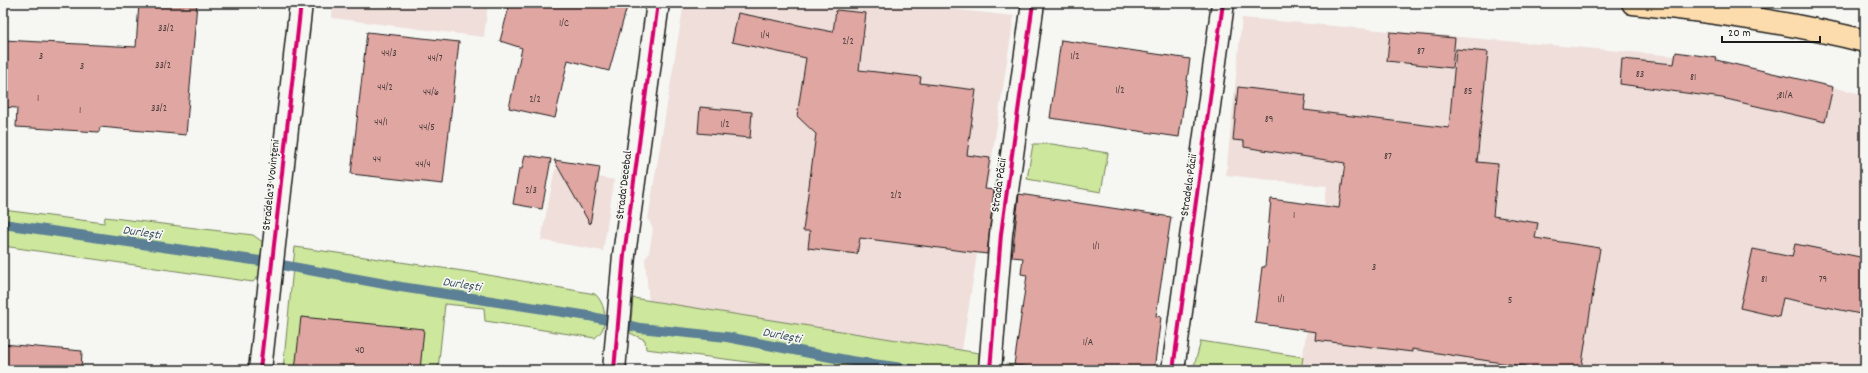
<svg xmlns="http://www.w3.org/2000/svg" width="1868" height="373" font-family="Dekko,sans-serif">
<style>
.built{fill:#efdeda}
.green{fill:#cde79d;stroke:#74825c}
.lines{fill:none;stroke-linecap:round;stroke-linejoin:round}
.stream{stroke:#5c8095;stroke-width:10}
.building{fill:#e0a6a2;stroke:#1c1c1c}
.minor-casing{stroke:#1c1c1c;stroke-width:25}
.major-casing{stroke:#1c1c1c;stroke-width:25}
.minor{stroke:#f6f6f2;stroke-width:22}
.major{stroke:#fcdcac;stroke-width:22}
.cycleway-casing{stroke:#f6f6f2;stroke-width:6}
.cycleway{stroke:#d6006c;stroke-width:4}
.labels{text-anchor:middle;stroke-width:3.5;stroke-linejoin:round;paint-order:stroke}
.number-label{font-size:10px;fill:#4d3e3e}
.street-label{font-size:12px;fill:#1c1c1c;stroke:#f6f6f2}
.water-label{font-size:13px;font-style:italic;fill:#415663;stroke:#f6f6f2}
</style>
<rect width="100%" height="100%" fill="#f6f6f2"/>
<filter id="ink" filterUnits="userSpaceOnUse"><feTurbulence type="fractalNoise" baseFrequency=".025" numOctaves="2"/><feDisplacementMap in="SourceGraphic" scale="8" xChannelSelector="R" yChannelSelector="G"/><feConvolveMatrix kernelMatrix="1 2 1 2 8 2 1 2 1" color-interpolation-filters="sRGB"/></filter>
<g filter="url(#ink)">
<!-- built -->
<g class="built">
<polygon points="333,3 488,3 484,37 332,18"/>
<polygon points="684,3 895,3 1014,16 962,350 649,302 645,259 649,253 653,229 648,219"/>
<polygon points="1242,18 1675,56 1676,52 1717,58 1716,61 1745,66 1865,95 1865,370 1301,370 1327,186 1226,175"/>
<polygon points="555,169 614,180 603,251 541,240"/>
</g>
<!-- green -->
<g class="green">
<polygon points="1033,144 1052,144 1108,153 1101,192 1027,179"/>
<polygon points="3,210 104,223 105,217 253,235 264,243 265,269 253,282 3,246"/>
<path d="M295,247L477,273L595,294C604,302 607,317 603,328C602,332 597,336 595,338L485,321L484,308L445,304L438,370H283Z"/>
<polygon points="633,298 979,353 978,370 811,370 646,349 645,340 630,333"/>
<polygon points="1201,341 1303,357 1301,370 1193,370"/>
<polygon points="1006,364 1052,370 1005,370"/>
</g>
<g class="lines">
<!-- stream -->
<polyline class="stream" points="3,224 260,261 401,287 589,316 640,328 727,337 851,361 917,370"/>
</g>
<!-- building -->
<g class="building">
<polygon points="139,3 197,3 186,135 100,127 99,132 16,127 17,108 3,107 3,40 136,47"/>
<polygon points="510,3 628,3 609,71 568,60 555,118 509,108 522,48 500,41"/>
<polygon points="836,10 866,13 859,70 921,77 920,83 976,90 967,155 990,158 985,189 994,190 987,254 860,238 857,254 808,248 810,231 803,231 816,134 797,116 806,58 732,42 738,13 833,32"/>
<polygon points="367,32 459,42 443,184 351,174"/>
<polygon points="1390,32 1455,38 1452,68 1387,61"/>
<polygon points="1061,40 1190,59 1179,137 1050,118"/>
<polygon points="1456,49 1488,52 1477,162 1498,164 1493,216 1538,223 1535,238 1600,248 1581,370 1547,370 1412,349 1412,352 1315,340 1316,332 1255,323 1262,267 1265,267 1271,199 1339,208 1345,163 1244,147 1244,141 1233,140 1238,87 1306,95 1304,110 1449,128"/>
<polygon points="1676,52 1717,58 1716,60 1833,87 1825,122 1722,98 1620,84 1622,59 1674,64"/>
<polygon points="700,107 752,112 750,138 698,133"/>
<polygon points="525,155 551,159 542,209 513,204 519,169 522,169"/>
<polygon points="554,160 600,167 590,224"/>
<polygon points="1019,194 1171,217 1156,316 1161,317 1154,370 1052,370 1014,365 1027,275 1021,274 1023,258 1012,257"/>
<polygon points="1795,244 1865,258 1865,315 1783,298 1779,317 1740,308 1753,249 1792,257"/>
<polygon points="301,317 424,329 420,370 295,370"/>
<polygon points="3,344 82,351 81,370 3,370"/>
</g>
<g class="lines">
<!-- minor casing -->
<g class="minor-casing">
<g id="minor">
<polyline points="260,370 301,3"/>
<polyline points="614,370 624,255 658,3"/>
<polyline points="990,370 1001,234 1033,3"/>
<polyline points="1173,370 1223,3"/>
</g>
</g>
<!-- major casing -->
<g class="major-casing">
<path id="major" d="M1633,3C1711,11 1788,22 1865,41"/>
</g>
<!-- minor -->
<use href="#minor" class="minor"/>
<!-- major -->
<use href="#major" class="major"/>
<!-- cycleway casing -->
<g class="cycleway-casing">
<g id="cycleway">
<polyline points="260,370 301,3"/>
<polyline points="614,370 624,255 658,3"/>
<polyline points="990,370 1001,234 1033,3"/>
<polyline points="1173,370 1223,3"/>
</g>
</g>
<!-- cycleway -->
<use href="#cycleway" class="cycleway"/>
</g>
</g>
<g class="labels">
<!-- number labels -->
<g class="number-label">
<text x="564" y="26">1/C</text>
<text x="166" y="31">33/2</text>
<text x="765" y="38">1/4</text>
<text x="848" y="44">2/2</text>
<text x="1421" y="54">87</text>
<text x="389" y="56">44/3</text>
<text x="41" y="59">3</text>
<text x="1075" y="59">1/2</text>
<text x="435" y="61">44/7</text>
<text x="163" y="68">33/2</text>
<text x="82" y="69">3</text>
<text x="1640" y="77">83</text>
<text x="1693" y="80">81</text>
<text x="385" y="90">44/2</text>
<text x="1120" y="93">1/2</text>
<text x="1468" y="94">85</text>
<text x="431" y="95">44/6</text>
<text x="1785" y="98">;81/A</text>
<text x="38" y="101">1</text>
<text x="535" y="102">2/2</text>
<text x="159" y="111">33/2</text>
<text x="80" y="113">1</text>
<text x="1269" y="122">89</text>
<text x="381" y="125">44/1</text>
<text x="725" y="127">1/2</text>
<text x="427" y="130">44/5</text>
<text x="1388" y="159">87</text>
<text x="377" y="162">44</text>
<text x="423" y="167">44/4</text>
<text x="531" y="193">2/3</text>
<text x="896" y="198">2/2</text>
<text x="1294" y="218">1</text>
<text x="1096" y="249">1/1</text>
<text x="1374" y="270">3</text>
<text x="1764" y="282">81</text>
<text x="1823" y="282">79</text>
<text x="1281" y="302">1/1</text>
<text x="1510" y="303">5</text>
<text x="1088" y="345">1/A</text>
<text x="360" y="353">40</text>
</g>
<!-- street labels -->
<g class="street-label">
<text transform="translate(270 185) rotate(-84)" y="4">Stradela 3 Vovințeni</text>
<text transform="translate(623 185) rotate(-83)" y="4">Strada Decebal</text>
<text transform="translate(998 185) rotate(-82)" y="4">Strada Păcii</text>
<text transform="translate(1188 185) rotate(-82)" y="4">Stradela Păcii</text>
</g>
<!-- water labels -->
<g class="water-label">
<text transform="translate(142 231) rotate(8)" y="5">Durlești</text>
<text transform="translate(462 283) rotate(9)" y="5">Durlești</text>
<text transform="translate(782 334) rotate(11)" y="5">Durlești</text>
</g>
</g>
<!-- margin -->
<rect width="1868" height="373" fill="none" stroke="#f6f6f2" stroke-width="16"/>
<rect x="8" y="8" width="1852" height="357" fill="none" stroke="#1c1c1c" stroke-width="1.5" filter="url(#ink)"/>
<!-- scale -->
<path d="M1722 36v6h98v-6" fill="none" stroke="#1c1c1c" stroke-width="2"/>
<text x="1728" y="36" font-size="12" fill="#1c1c1c" stroke="#f6f6f2" stroke-width="3" paint-order="stroke">20 m</text>
</svg>
